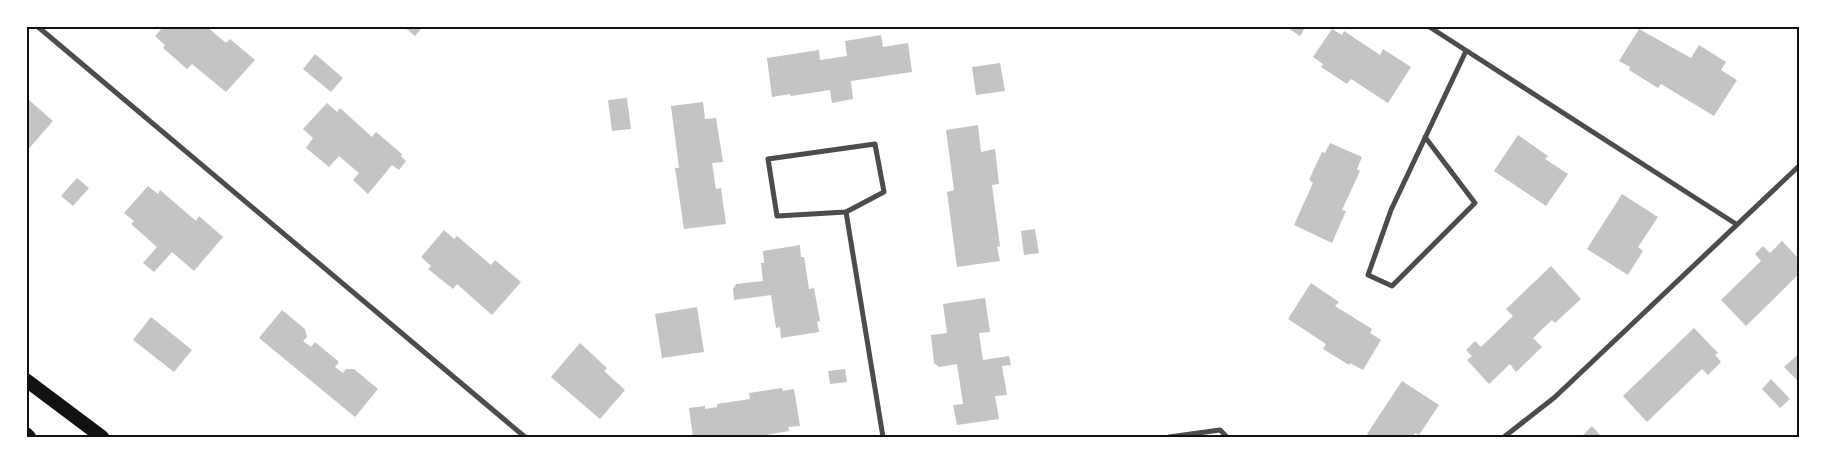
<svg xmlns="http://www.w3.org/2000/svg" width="1826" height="463" font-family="'PT Sans Narrow',sans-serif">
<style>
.building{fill:#c4c4c4}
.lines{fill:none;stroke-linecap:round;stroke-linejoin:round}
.minor{stroke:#4c4c4c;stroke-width:5}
.trunk{stroke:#111;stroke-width:14}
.neatline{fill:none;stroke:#111;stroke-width:2}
</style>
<rect width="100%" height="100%" fill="#fff"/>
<!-- building -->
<g class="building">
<polygon points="164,26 206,26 226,43 230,39 255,60 226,92 192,64 187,69 163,48 165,45 155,36"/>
<polygon points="403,26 423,26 415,36"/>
<polygon points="1285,26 1306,26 1300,36"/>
<polygon points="1332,29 1342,35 1344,31 1380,55 1383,49 1411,67 1388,103 1351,79 1347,84 1321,67 1323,64 1313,57"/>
<polygon points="1639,29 1691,58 1699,45 1726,62 1721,70 1737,80 1714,116 1661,84 1658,88 1629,70 1630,67 1619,61"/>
<polygon points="881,35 883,47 908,43 912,72 851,81 853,99 832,103 830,90 791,96 790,94 772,97 767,58 819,50 820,60 847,56 845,41"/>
<polygon points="315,54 343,78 331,92 303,69"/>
<polygon points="1000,63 1005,91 976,95 972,67"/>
<polygon points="627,98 631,129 612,131 608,100"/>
<polygon points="29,100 53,121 26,152 26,102"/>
<polygon points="703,102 705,119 716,118 723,162 712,163 716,189 721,188 726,224 684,229 675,168 679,168 671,106"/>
<polygon points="327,103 337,112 340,108 372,137 376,132 402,154 401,156 406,161 399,170 392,165 368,194 353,180 359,173 339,156 329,167 306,148 313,138 303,129"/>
<polygon points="978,125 981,152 995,149 999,184 992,185 1000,246 997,247 1000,261 957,267 947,192 954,190 946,130"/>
<polygon points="1518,135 1548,156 1545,159 1568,174 1546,206 1494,171"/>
<polygon points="1330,143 1362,157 1357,169 1360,171 1342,210 1346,211 1332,243 1294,225 1313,183 1309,180 1322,152 1325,153"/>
<polygon points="77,178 89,188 73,206 61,196"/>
<polygon points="148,186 158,194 160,190 196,221 199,216 223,237 194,271 172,252 154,272 143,263 157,247 131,224 134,221 124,213"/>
<polygon points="1622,194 1658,217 1638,247 1643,251 1628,275 1587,249"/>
<polygon points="1035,229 1039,253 1024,255 1021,231"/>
<polygon points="444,230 454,239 457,236 491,265 495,260 521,282 492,315 457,284 453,289 428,269 431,266 421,257"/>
<polygon points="1782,241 1800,260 1800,273 1746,326 1721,300 1761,261 1755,254 1763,246 1770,253"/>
<polygon points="800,245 801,257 804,257 809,289 814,288 820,321 817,322 819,332 781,338 780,327 776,328 771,295 734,300 733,289 736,284 763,281 761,263 764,263 763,251"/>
<polygon points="1551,266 1581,299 1555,323 1552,320 1533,338 1542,347 1516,372 1510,364 1489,384 1467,360 1472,356 1466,350 1475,341 1481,347 1513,316 1506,309"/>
<polygon points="1311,283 1339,302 1335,306 1372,329 1370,333 1381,340 1363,370 1350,363 1349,365 1323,349 1326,344 1288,319"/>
<polygon points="985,298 990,332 979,333 983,360 1009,356 1011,365 1002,366 1007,395 995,396 999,419 957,425 953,405 963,404 957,364 939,367 934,363 931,335 947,333 943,304"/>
<polygon points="697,307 704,352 662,358 655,314"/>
<polygon points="282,310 305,329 307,337 303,341 311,347 315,342 339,362 335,367 343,373 346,369 354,369 378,389 355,417 259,338"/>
<polygon points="151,317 192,350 174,372 133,340"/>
<polygon points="1694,328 1718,353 1715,355 1721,362 1708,375 1702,369 1647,422 1623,396"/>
<polygon points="580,343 607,368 604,371 625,390 600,419 551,377"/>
<polygon points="1800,353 1800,383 1784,367"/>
<polygon points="845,369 847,382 830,384 828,371"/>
<polygon points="1771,379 1790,399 1780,408 1762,389"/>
<polygon points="1402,381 1439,405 1419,435 1415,433 1412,437 1372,437 1367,434"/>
<polygon points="782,388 783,391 794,389 800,426 788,427 789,431 755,437 693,437 689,408 705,406 705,409 717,407 717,404 750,399 749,393"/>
<polygon points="1592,426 1602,437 1581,437"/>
</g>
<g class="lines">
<!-- minor -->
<g class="minor">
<polyline points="37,26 525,437"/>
<polyline points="1428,26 1736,224"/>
<polyline points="1425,137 1475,203 1392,286 1368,275 1391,210 1466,51"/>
<polygon points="875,144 884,192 846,212 777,216 768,159"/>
<polyline points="846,212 883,437"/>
<polyline points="1169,437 1220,430 1227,437"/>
<polyline points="1504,437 1555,397 1800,165"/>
</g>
<!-- trunk -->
<g class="trunk">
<polyline points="26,380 102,437"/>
<polyline points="26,434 29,437"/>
</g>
</g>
<!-- border -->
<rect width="1826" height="463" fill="none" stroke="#ffffff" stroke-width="55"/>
<rect x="28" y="28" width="1770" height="408" class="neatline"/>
</svg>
